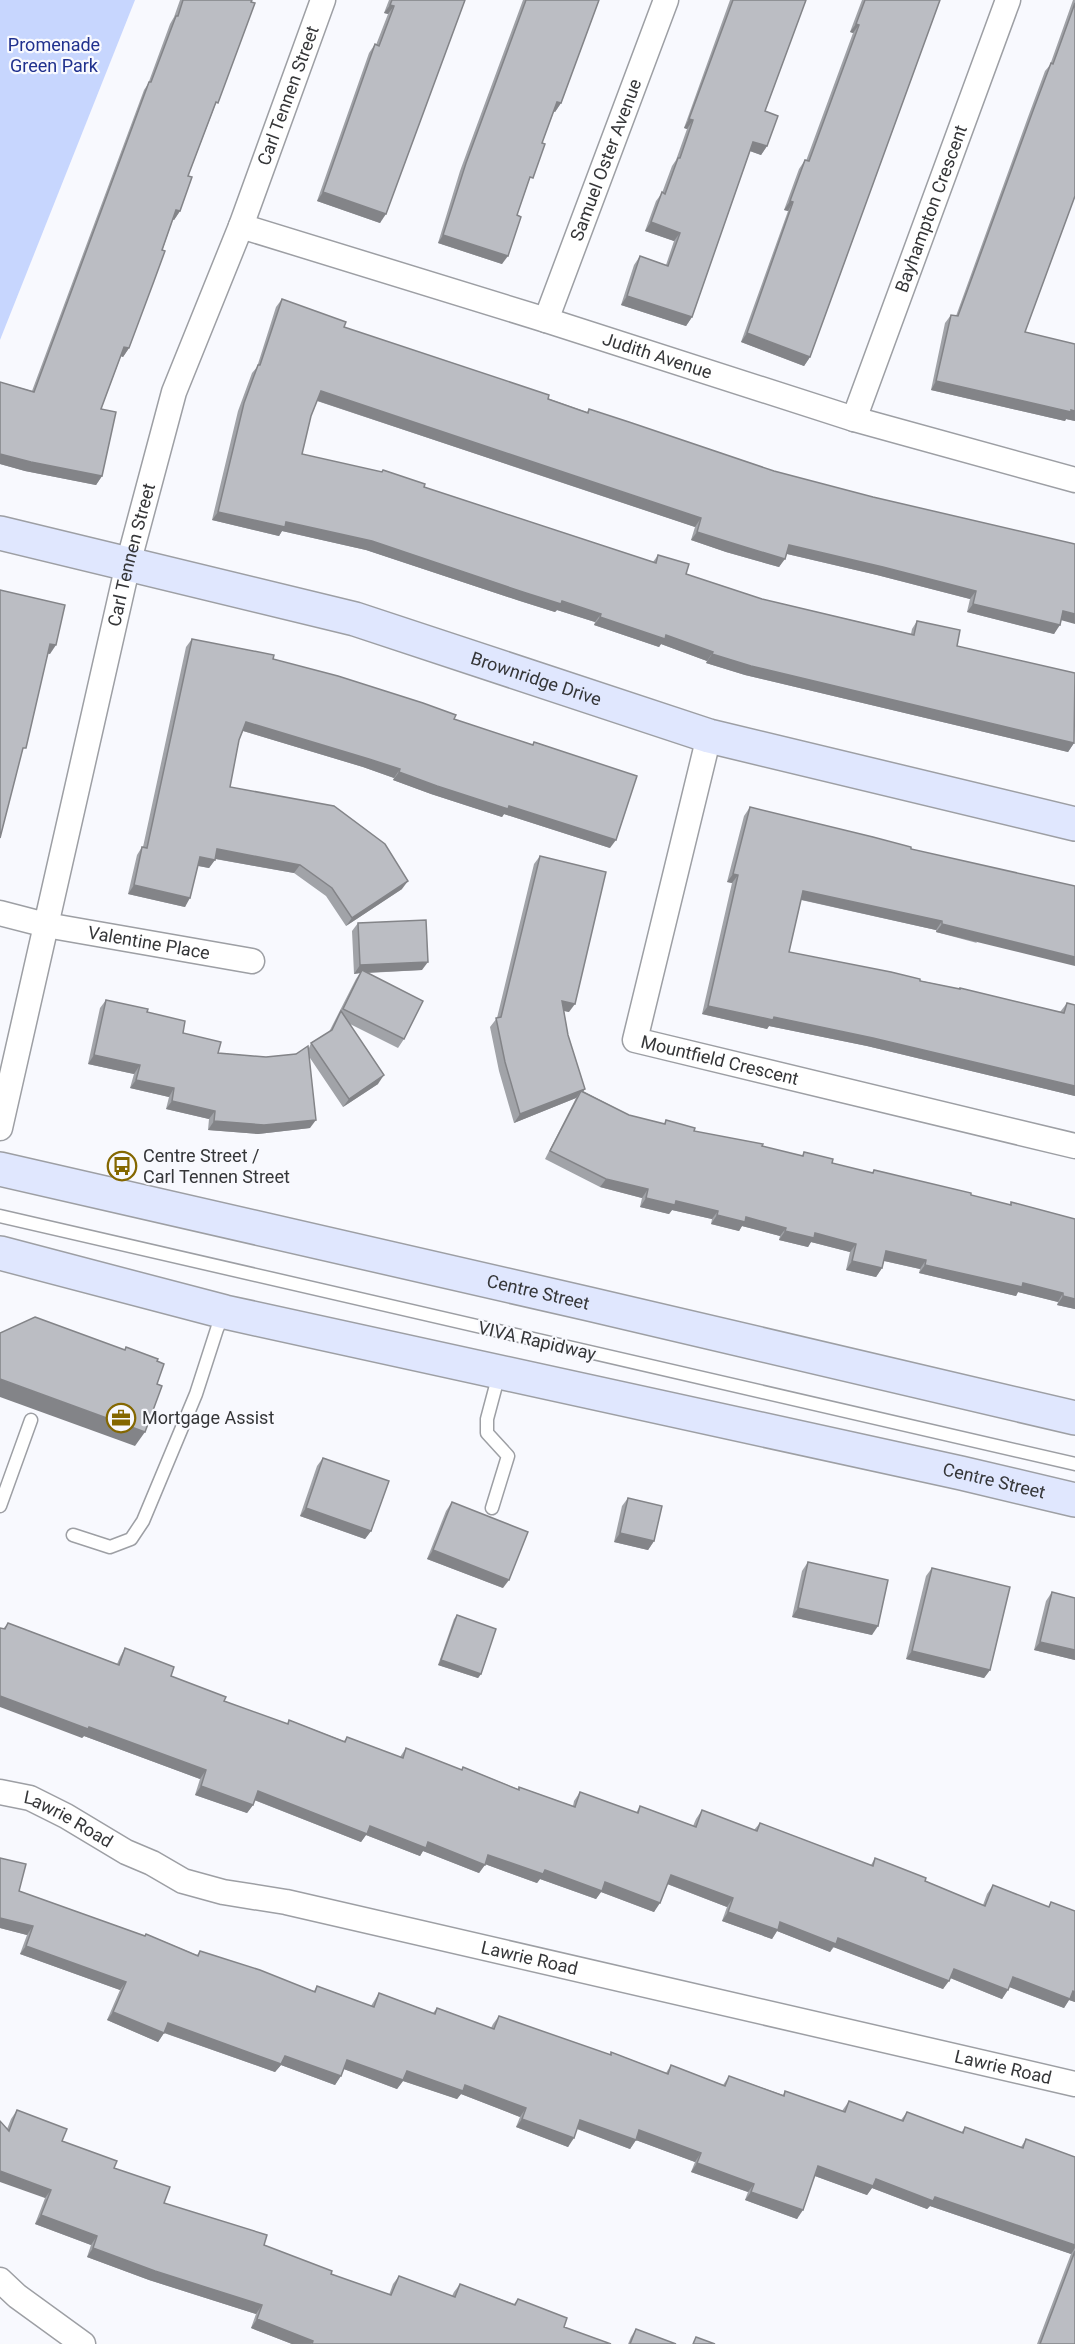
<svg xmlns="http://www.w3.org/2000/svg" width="1075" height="2344" font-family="Roboto,sans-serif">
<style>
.green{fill:#c7d6fe}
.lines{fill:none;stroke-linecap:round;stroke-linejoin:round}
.lane-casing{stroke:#9d9fa4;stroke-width:15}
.street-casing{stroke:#9d9fa4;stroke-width:27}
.secondary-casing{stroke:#9d9fa4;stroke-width:36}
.lane{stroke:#fff;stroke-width:12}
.street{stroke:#fff;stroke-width:24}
.secondary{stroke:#e0e7fe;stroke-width:33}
.wall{fill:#a1a3a8}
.shaded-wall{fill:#838488}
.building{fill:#bbbdc3;stroke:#838488;stroke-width:1.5}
.labels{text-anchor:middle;stroke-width:4.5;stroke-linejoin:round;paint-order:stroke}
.park-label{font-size:18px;fill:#20318e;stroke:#f8f9fe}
.street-label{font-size:18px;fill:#353638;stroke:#f8f9fe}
.poi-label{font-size:18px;fill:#353638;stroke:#f8f9fe;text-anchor:start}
</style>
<rect width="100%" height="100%" fill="#f8f9fe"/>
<!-- green -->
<polygon class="green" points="0,0 135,0 0,340"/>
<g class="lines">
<!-- lane casing -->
<g class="lane-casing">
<g id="lane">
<polyline points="0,1216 1075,1464"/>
<polyline points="0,1506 31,1420"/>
<polyline points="492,1508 508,1456 487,1433 487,1419 499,1374"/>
<polyline points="73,1535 110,1547 131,1539 143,1521 196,1394 217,1329 224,1313"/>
</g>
</g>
<!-- street casing -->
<g class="street-casing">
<g id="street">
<path id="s1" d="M241,226L546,320L854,419L1075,480"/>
<path id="s2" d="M546,320L666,0"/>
<path id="s3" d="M854,419L1008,0"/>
<path id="s4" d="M709,736L635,1040L1075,1146"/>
<path id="s5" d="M0,913L46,925L252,961"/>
<path id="s6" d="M0,1128L128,564L174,392L241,226L323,0"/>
<path id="s7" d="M0,1792L30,1798L66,1816L126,1852L152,1863L183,1881L223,1892L286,1902L1075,2084"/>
<polyline points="0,2280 17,2296 83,2344"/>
</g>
</g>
<!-- secondary casing -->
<g class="secondary-casing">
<g id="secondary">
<path id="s8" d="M0,533L355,619L709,736L1075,824"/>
<path id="s9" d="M0,1169L589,1304L1075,1418"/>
<path id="s10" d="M0,1253L225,1312L961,1473L1075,1500"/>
</g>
</g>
<!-- lane -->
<use href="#lane" class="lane"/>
<!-- street -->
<use href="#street" class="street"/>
<!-- secondary -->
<use href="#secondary" class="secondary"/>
</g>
<!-- wall -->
<g class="wall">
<polygon points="180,0 252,0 213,111 188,176 180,211 174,220 173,219 129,348 123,357 121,356 101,409 102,476 96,485 25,471 0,464 0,382 32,391 144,90 148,84 170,24 174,17"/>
<polygon points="389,0 465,0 380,223 317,201 369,53 375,44 376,45 388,14 384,13"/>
<polygon points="523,0 599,0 561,103 555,112 554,111 542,143 517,215 502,264 438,243 460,171"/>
<polygon points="730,0 806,0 765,111 767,146 761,155 750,151 692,317 686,326 621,305 634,265 640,256 666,265 674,241 645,231 656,201 662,193 672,166 676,160 687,129 684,128"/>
<polygon points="862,0 940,0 810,357 804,366 741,342 788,211 784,210 799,169 805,160 806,161 853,33 850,32"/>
<polygon points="1073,0 1075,0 1075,196 1025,332 1075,344 1075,421 1066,419 1065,421 931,390 945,323 951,315 956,316 1028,117 1045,71 1050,65"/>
<polygon points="282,299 344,327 587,412 589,409 1061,620 1054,634 967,612 970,599 877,575 787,554 779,567 726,552 691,540 695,527 317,401 311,416 302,454 381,472 383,470 424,487 653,562 658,555 686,574 762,599 911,634 912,629 917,621 957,646 1074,743 1068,752 745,675 706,663 707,661 661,644 659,647 594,625 595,622 557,610 555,612 520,601 366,550 282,531 279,536 212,520 238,411 252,373 257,367 276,307"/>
<polygon points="192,639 273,659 532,745 534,742 610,848 504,814 502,817 431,794 393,780 394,778 363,767 243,731 239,740 230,787 402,889 346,926 326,896 294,873 215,859 209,868 198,866 185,907 128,894 137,855 142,847 143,847 186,647"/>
<polygon points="750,807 911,849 977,943 936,932 936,930 801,900 789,952 959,989 960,988 1060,1012 1067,1003 1075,1096 867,1046 769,1026 767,1029 702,1014 732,883 727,882 744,816"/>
<polygon points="540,856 569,1012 564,1011 568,1035 585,1089 583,1091 629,1115 664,1124 666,1120 694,1131 762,1146 802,1156 804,1152 832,1163 872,1173 874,1170 971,1195 1010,1205 1011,1202 1075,1219 1075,1309 1057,1305 1058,1302 1018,1292 1016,1296 919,1273 920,1269 884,1261 882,1268 876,1277 846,1270 850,1252 811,1242 808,1247 779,1240 780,1236 742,1226 739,1231 711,1224 712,1219 672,1210 669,1214 640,1207 642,1198 600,1187 545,1159 576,1098 514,1123 499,1071 490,1027 497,1018 534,864"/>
<polygon points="358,923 422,970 368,973 404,1039 398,1048 350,1024 378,1084 343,1107 310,1058 310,1128 258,1134 208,1130 209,1119 166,1109 169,1097 130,1088 134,1074 88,1064 100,1008 106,1000 147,1012 218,1053 266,1057 296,1054 309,1048 311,1043 329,1032 356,979 360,973 354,974 352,931"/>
<polygon points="323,1458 371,1531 365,1539 300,1516 317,1466"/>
<polygon points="628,1498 654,1541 648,1550 614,1542 622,1506"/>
<polygon points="452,1502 503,1588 427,1559 446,1511"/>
<polygon points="808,1562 872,1635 792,1617 802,1571"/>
<polygon points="932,1568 990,1670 984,1678 906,1659 926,1576"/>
<polygon points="1052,1592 1075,1598 1075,1660 1034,1650 1046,1601"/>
<polygon points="457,1615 481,1674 478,1678 438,1665 454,1619"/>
<polygon points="8,1623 117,1664 120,1657 125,1648 171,1676 224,1701 287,1724 289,1720 344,1741 347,1737 400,1757 406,1748 462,1770 463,1767 518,1789 519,1787 573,1806 574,1801 580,1792 636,1813 640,1806 693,1826 696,1819 702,1810 754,1830 760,1823 871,1865 875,1858 925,1881 983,1905 987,1894 993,1885 1048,1907 1051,1902 1075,1911 1075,2002 1069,2000 1064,2008 1009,1987 1002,1999 950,1978 943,1989 834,1947 830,1952 777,1931 772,1939 722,1921 727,1907 667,1884 654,1912 601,1892 596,1899 540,1879 537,1883 485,1864 479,1873 423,1851 420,1856 366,1835 361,1842 254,1800 253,1805 247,1813 195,1795 200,1779 84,1736 82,1738 3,1629"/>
<polygon points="0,1858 19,1891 145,1936 146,1934 197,1955 200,1951 314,1991 317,1986 371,2006 379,1993 433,2013 437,2008 491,2028 493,2024 499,2016 610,2055 611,2052 666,2073 671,2065 723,2085 729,2076 783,2095 785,2091 842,2111 849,2101 901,2120 907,2112 961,2133 965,2127 1021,2147 1026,2139 1075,2157 1075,2344 1037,2344 1071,2254 930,2206 927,2209 872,2188 867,2195 815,2176 797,2219 745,2200 748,2192 691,2172 695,2162 636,2140 630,2149 577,2129 568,2147 516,2127 520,2117 461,2094 457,2099 403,2081 397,2089 344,2069 335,2085 281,2065 275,2072 164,2033 158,2042 107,2020 120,1990 20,1954 27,1935 0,1928"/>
<polygon points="17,2110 62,2141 114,2168 164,2203 331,2274 389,2295 393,2284 399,2276 452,2296 454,2292 460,2284 514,2304 518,2299 564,2327 611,2344 292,2344 251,2328 256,2314 149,2280 87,2257 91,2245 35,2224 45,2198 7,2129 11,2119"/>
<polygon points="636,2329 676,2344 628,2344 631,2337"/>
</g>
<!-- shaded-wall -->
<g class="shaded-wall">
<polygon points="390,5 394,6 388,14 384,13"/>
<polygon points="856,24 859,25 853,33 850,32"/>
<polygon points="557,102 561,103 555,112 551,110"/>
<polygon points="689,119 693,120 687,129 684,128"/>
<polygon points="753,142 767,146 761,155 747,150"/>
<polygon points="323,192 386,214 380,223 317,201"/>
<polygon points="790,201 793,202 788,211 784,210"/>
<polygon points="176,210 180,211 174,220 170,218"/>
<polygon points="651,222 680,233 674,241 645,231"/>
<polygon points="443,235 508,256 502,264 438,243"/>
<polygon points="627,296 692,317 686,326 621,305"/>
<polygon points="747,333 810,357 804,366 741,342"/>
<polygon points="124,347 129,348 123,357 118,355"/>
<polygon points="936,381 1075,411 1075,421 1066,419 1065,421 931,390"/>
<polygon points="321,391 701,518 695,527 315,400"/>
<polygon points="0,454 102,476 96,485 25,471 0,464"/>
<polygon points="218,512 286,522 372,541 601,614 595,622 557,610 555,612 520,601 366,550 282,531 279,536 212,520"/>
<polygon points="697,532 785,559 779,567 726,552 691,540"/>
<polygon points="789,545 883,567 976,591 970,599 877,575 783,553"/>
<polygon points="973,604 1060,625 1054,634 967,612"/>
<polygon points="1063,611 1075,614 1075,624 1057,619"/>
<polygon points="600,617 666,635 713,652 707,661 661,644 659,647 594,625"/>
<polygon points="50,644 56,645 50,654 44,653"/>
<polygon points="712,654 1074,743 1068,752 745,675 706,663"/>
<polygon points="246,722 369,759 400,769 394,778 363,767 240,730"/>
<polygon points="399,772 509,806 616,840 610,848 504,814 502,817 431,794 393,780"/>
<polygon points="217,849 300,865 294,873 211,858"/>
<polygon points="200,857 215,860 209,868 194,865"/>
<polygon points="733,874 738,875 732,883 727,882"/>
<polygon points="408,881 402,889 346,926 352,918"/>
<polygon points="134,885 190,898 185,907 128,894"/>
<polygon points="803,891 942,921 936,930 798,899"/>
<polygon points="942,924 1075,957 1075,966 936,932"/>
<polygon points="428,962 422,970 360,973 362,970 360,973 354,974 360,965"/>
<polygon points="562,1001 575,1004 569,1012 556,1009"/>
<polygon points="708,1006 774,1017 873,1038 1075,1086 1075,1096 867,1046 769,1026 767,1029 702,1014"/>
<polygon points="94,1055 140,1065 134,1074 88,1064"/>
<polygon points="384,1075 378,1084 343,1107 349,1099"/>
<polygon points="136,1080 174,1088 169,1097 130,1088"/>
<polygon points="585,1089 579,1097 581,1091 576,1098 514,1123 520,1114"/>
<polygon points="172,1101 215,1111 209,1119 166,1109"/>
<polygon points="316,1120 310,1128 258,1134 208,1130 214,1121"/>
<polygon points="606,1179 648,1189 642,1198 600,1187"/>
<polygon points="646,1198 676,1201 718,1211 712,1219 672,1210 669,1214 640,1207"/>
<polygon points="717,1215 746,1217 786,1228 780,1236 742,1226 739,1231 711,1224"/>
<polygon points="785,1231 815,1233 856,1244 850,1252 811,1242 808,1247 779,1240"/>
<polygon points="886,1251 926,1260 920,1269 880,1260"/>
<polygon points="852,1261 882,1268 876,1277 846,1270"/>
<polygon points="925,1265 1023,1283 1063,1293 1058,1302 1018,1292 1016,1296 919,1273"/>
<polygon points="1063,1296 1075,1299 1075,1309 1057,1305"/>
<polygon points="0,1379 145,1432 135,1446 0,1397"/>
<polygon points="306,1508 371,1531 365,1539 300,1516"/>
<polygon points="620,1533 654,1541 648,1550 614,1542"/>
<polygon points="433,1550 509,1580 503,1588 427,1559"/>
<polygon points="798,1608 878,1626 872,1635 792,1617"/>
<polygon points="1040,1642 1075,1650 1075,1660 1034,1650"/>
<polygon points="912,1651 990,1670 984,1678 906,1659"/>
<polygon points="441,1660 481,1674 478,1678 438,1665"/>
<polygon points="0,1696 89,1727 206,1770 200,1779 84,1736 82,1738 0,1707"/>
<polygon points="201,1786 253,1805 247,1813 195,1795"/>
<polygon points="258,1791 370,1826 428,1842 485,1865 479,1873 423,1851 420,1856 366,1835 361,1842 252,1799"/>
<polygon points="488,1855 545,1870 605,1882 660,1903 654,1912 601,1892 596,1899 540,1879 537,1883 482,1863"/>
<polygon points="671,1875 733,1898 727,1907 665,1883"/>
<polygon points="728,1912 780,1922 838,1938 949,1981 943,1989 833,1947 830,1952 777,1931 772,1939 722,1921"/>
<polygon points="0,1918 33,1926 27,1935 0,1928"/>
<polygon points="26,1946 126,1982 120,1990 20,1954"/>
<polygon points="954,1969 1008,1990 1002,1999 948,1977"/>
<polygon points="1013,1977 1075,1992 1075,2002 1069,2000 1064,2008 1007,1986"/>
<polygon points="113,2012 164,2033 158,2042 107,2020"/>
<polygon points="168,2023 285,2056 341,2076 335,2085 281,2065 275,2072 162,2032"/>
<polygon points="347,2060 407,2071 465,2085 526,2108 520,2117 461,2094 457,2099 403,2081 397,2089 341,2068"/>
<polygon points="522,2119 574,2138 568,2147 516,2127"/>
<polygon points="580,2120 636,2140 630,2149 575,2128"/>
<polygon points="639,2130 701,2153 695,2162 633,2139"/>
<polygon points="697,2163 754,2184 748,2192 691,2172"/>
<polygon points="818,2166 876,2179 935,2197 1075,2245 1075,2248 1071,2254 930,2206 927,2209 872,2188 867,2195 812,2175"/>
<polygon points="0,2171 51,2190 45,2198 0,2182"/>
<polygon points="751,2192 803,2210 797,2219 745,2200"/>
<polygon points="41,2215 97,2236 91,2245 35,2224"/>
<polygon points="93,2248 262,2305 256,2314 149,2280 87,2257"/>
<polygon points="257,2319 313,2341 311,2344 292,2344 251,2328"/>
</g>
<!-- building -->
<g class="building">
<polygon points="183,0 252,0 251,2 255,3 218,103 216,102 188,176 192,177 180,211 176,210 162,250 165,251 154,281 129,348 124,347 101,409 116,412 102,476 31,462 0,454 0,382 34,392 149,82 151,82 176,16 178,16"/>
<polygon points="392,0 465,0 386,214 323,192 375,44 379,46 394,6 390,5"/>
<polygon points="526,0 599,0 561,103 557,102 542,143 545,144 533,178 530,177 517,215 521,217 508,256 443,235 466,163"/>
<polygon points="733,0 806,0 765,111 778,116 767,146 753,142 692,317 627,296 640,256 668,266 680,233 651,222 662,192 665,194 678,158 680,158 693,120 689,119"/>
<polygon points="865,0 940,0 810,357 747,333 793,202 790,201 805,160 809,161 859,25 856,24"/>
<polygon points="1075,3 1075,196 1025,332 1075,344 1075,411 1071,410 1071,412 936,381 951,315 958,316 1034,108 1051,63 1053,64"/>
<polygon points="282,299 346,322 344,327 549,395 548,399 588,413 589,409 629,422 774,471 873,497 1075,544 1075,614 1063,611 1060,625 973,604 976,591 883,567 789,545 785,559 732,543 697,532 701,518 321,391 311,416 302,454 382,472 383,470 425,484 424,487 656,563 658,555 689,564 686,574 762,599 914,635 917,621 960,630 957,646 1075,673 1074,743 751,666 712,654 713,652 666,635 665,639 600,617 601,614 562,601 561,604 526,593 372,541 286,522 285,527 218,512 244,403 258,365 260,365"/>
<polygon points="0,590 65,605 56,645 50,644 26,748 23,748 0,838"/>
<polygon points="192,639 274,655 273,659 338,676 423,703 456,715 454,719 533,745 534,742 637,776 616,840 509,806 508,809 437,786 399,772 400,769 369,759 246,722 239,740 230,787 334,806 385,844 408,881 352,918 332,888 300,865 217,849 215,860 200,857 190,898 134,885 142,847 147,848"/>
<polygon points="750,807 873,837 911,847 911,849 1075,886 1075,957 942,924 942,921 803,891 789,952 891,972 920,979 920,981 960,989 960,988 1064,1013 1067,1003 1075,1005 1075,1086 873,1038 774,1017 773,1020 708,1006 738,875 733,874"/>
<polygon points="540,856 606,872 575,1004 562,1001 568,1035 585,1089 520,1114 505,1062 496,1018 501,1017"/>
<polygon points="426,920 428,962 360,965 358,923"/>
<polygon points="362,970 423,1001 404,1039 343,1009"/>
<polygon points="106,1000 148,1009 147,1012 185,1021 183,1033 221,1042 218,1053 266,1057 296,1054 308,1046 316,1120 264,1125 214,1121 215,1111 172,1101 174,1088 136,1080 140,1065 94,1055"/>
<polygon points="341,1011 384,1075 349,1099 311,1043 332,1030"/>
<polygon points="581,1091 629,1115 665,1124 666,1120 695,1128 694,1131 763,1144 762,1146 803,1156 804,1152 833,1159 832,1163 873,1173 874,1170 971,1193 971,1195 1011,1205 1011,1202 1075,1219 1075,1299 1063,1296 1063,1293 1023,1283 1022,1287 925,1265 926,1260 886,1251 882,1268 852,1261 856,1244 815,1233 814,1238 785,1231 786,1228 746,1217 745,1222 717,1215 718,1211 676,1201 675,1205 646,1198 648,1189 606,1179 550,1151"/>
<polygon points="35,1317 125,1350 126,1347 158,1359 157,1361 164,1364 157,1384 162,1386 145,1432 0,1379 0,1333"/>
<polygon points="323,1458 389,1481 371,1531 306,1508"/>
<polygon points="628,1498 662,1506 654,1541 620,1533"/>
<polygon points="452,1502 528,1532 509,1580 433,1550"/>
<polygon points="808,1562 888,1580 878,1626 798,1608"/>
<polygon points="932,1568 1010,1587 990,1670 912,1651"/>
<polygon points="1052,1592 1075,1598 1075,1650 1040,1642"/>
<polygon points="457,1615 496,1629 481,1674 441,1660"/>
<polygon points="8,1623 119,1665 125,1648 174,1667 171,1676 226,1697 224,1701 288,1724 289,1720 345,1742 347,1737 403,1758 406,1748 462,1770 463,1767 519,1790 519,1787 575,1807 580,1792 638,1813 640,1806 696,1827 702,1810 757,1831 760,1823 873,1866 875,1858 926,1878 925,1881 985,1906 993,1885 1049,1907 1051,1902 1075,1911 1075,1992 1073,1991 1070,1999 1013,1977 1008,1990 954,1969 949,1981 838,1938 836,1944 780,1922 778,1930 728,1912 733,1898 671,1875 660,1903 605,1882 602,1891 545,1870 543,1874 488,1855 485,1865 428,1842 426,1848 370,1826 367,1834 258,1791 253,1805 201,1786 206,1770 89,1727 88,1729 0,1696 0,1628 5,1629"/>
<polygon points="0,1858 26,1864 19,1891 145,1936 146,1934 198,1956 200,1951 260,1970 315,1992 317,1986 374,2007 379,1993 435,2014 437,2008 494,2029 499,2016 611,2055 611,2052 668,2074 671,2065 725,2086 729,2076 784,2096 785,2091 845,2112 849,2101 903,2121 907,2112 963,2133 965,2127 1023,2148 1026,2139 1075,2157 1075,2245 935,2197 933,2201 876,2179 873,2186 818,2166 803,2210 751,2192 754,2184 697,2163 701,2153 639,2130 636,2140 580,2120 574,2138 522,2119 526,2108 465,2085 463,2091 407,2071 403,2080 347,2060 341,2076 285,2056 281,2064 168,2023 164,2033 113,2012 126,1982 26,1946 33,1926 0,1918"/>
<polygon points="17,2110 67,2129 62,2141 117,2161 114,2168 170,2187 164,2203 267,2235 264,2245 332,2271 331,2274 391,2295 399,2276 455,2297 460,2284 515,2305 518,2299 567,2318 564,2327 611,2344 312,2344 313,2341 257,2319 262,2305 155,2271 93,2248 97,2236 41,2215 51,2190 0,2171 0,2121 9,2131"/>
<polygon points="1075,2251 1075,2344 1040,2344"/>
<polygon points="636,2329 676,2344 630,2344"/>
<polygon points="696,2337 715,2344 693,2344"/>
</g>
<!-- icons -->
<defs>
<g id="bus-ring" transform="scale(1.5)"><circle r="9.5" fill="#f8f9fe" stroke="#846700" stroke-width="1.5"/><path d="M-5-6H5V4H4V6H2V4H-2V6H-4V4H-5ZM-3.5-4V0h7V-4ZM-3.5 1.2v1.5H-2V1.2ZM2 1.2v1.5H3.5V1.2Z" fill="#846700"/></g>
<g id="office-ring" transform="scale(1.5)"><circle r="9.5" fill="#f8f9fe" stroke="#846700" stroke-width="1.5"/><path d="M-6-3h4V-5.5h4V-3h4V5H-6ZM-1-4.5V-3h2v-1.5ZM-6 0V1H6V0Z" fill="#846700"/></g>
</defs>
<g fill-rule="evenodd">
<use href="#bus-ring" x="122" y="1166"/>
<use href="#office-ring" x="121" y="1418"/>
</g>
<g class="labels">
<!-- park labels -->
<g class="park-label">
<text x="54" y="51">Promenade<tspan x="54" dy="21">Green Park</tspan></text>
</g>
<!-- street labels -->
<g class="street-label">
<text dy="6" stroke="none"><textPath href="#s6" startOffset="1074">Carl Tennen Street</textPath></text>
<text dy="6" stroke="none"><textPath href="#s2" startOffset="171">Samuel Oster Avenue</textPath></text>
<text dy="6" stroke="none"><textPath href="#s3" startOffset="224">Bayhampton Crescent</textPath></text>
<text dy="6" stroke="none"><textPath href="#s1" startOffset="436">Judith Avenue</textPath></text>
<text dy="6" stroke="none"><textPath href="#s6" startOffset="588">Carl Tennen Street</textPath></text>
<text dy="6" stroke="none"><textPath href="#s8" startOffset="556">Brownridge Drive</textPath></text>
<text dy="6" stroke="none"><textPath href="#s5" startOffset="152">Valentine Place</textPath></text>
<text dy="6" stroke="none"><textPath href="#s4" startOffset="400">Mountfield Crescent</textPath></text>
<text dy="6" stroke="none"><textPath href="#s9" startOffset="552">Centre Street</textPath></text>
<text transform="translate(537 1341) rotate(13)" y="6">VIVA Rapidway</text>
<text dy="6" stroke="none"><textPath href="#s10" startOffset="1020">Centre Street</textPath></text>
<text dy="6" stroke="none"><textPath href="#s7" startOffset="74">Lawrie Road</textPath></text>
<text dy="6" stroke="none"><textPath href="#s7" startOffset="560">Lawrie Road</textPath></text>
<text dy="6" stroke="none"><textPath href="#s7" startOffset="1046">Lawrie Road</textPath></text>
</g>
<!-- poi labels -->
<g class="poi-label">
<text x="143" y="1162">Centre Street /<tspan x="143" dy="21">Carl Tennen Street</tspan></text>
<text x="142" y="1424">Mortgage Assist</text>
</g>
</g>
</svg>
